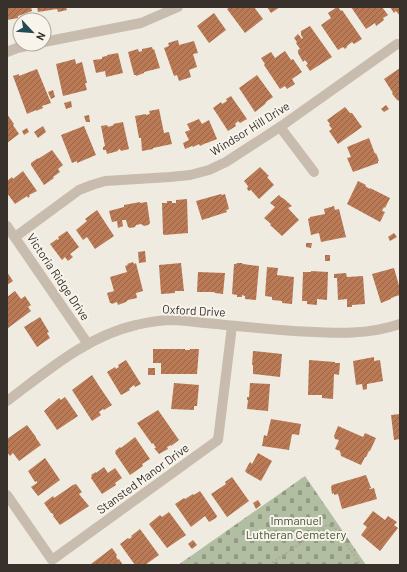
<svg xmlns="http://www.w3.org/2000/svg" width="407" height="572" font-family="Barlow,sans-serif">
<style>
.cemetery{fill:url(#cemetery-stones)}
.building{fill:url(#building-hatch)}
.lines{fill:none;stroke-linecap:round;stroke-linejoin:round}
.path{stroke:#b3a797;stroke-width:2;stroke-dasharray:2 2;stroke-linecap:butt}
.minor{stroke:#c7bcad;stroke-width:10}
.tertiary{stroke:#c7bcad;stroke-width:10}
.labels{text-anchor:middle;stroke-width:4;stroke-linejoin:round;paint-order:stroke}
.street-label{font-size:12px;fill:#37302b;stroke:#f8f4ec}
.park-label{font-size:12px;fill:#425231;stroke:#f8f4ec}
</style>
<defs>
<pattern id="cemetery-stones" width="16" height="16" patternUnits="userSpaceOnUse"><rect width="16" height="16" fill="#b1bea1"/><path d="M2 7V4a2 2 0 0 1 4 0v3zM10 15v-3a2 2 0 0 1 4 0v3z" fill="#919b83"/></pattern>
<pattern id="building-hatch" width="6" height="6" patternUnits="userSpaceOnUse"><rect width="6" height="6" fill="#b97a55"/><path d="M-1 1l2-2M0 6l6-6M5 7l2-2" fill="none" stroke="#976447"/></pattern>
</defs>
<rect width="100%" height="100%" fill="#f0ebe0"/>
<!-- cemetery -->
<polygon class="cemetery" points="305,476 366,565 178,565"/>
<!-- building -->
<g class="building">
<polygon points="7,7 31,7 32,11 18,16 18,18 7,20"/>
<polygon points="37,7 66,7 67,10 58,12 57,9 38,12"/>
<polygon points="230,7 254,7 263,19 245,33 227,9"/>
<polygon points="267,7 280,7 271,13"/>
<polygon points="337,7 338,7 341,11 342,10 362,39 354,44 352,42 347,46 347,47 345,49 343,47 338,50 321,25 331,18 328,13"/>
<polygon points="351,7 382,7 388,15 383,18 384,20 376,26 375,23 366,29"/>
<polygon points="390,7 400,7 400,16 396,11 394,13"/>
<polygon points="214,13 226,30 209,43 197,26"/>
<polygon points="310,26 332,57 310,71 306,65 308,64 305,60 303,62 298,53 298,50 300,49 296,43 297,42 294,38 298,34 302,39 303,38 301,35 301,31"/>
<polygon points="178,40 179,45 194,41 198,53 193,54 197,67 189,70 191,77 179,81 177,75 174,76 164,48 169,46 168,43"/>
<polygon points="152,47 153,50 154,49 160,68 144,72 144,73 136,76 136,75 134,75 128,52 138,49 139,52 142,51 142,49"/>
<polygon points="285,51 291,60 293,59 302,72 292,79 295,84 287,89 285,86 280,89 264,65 265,64 261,58 271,52 275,58"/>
<polygon points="118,53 123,73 106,77 105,71 96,73 93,60 102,59 102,57 107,56 107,55"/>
<polygon points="75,59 76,64 82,62 87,83 85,83 87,90 63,96 56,64"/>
<polygon points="400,68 400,99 398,101 397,99 397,100 393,95 392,93 393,93 384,79"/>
<polygon points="37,69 51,103 42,106 43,108 36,111 36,110 27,114 13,76 19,74 19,76"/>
<polygon points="257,75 273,97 266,102 266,103 264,105 255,112 239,88"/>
<polygon points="53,90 55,97 51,99 48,92"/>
<polygon points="231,96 247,119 240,123 238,121 235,124 236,126 228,131 213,108 221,102 222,104 227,101 226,99"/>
<polygon points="71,101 72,107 66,109 64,103"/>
<polygon points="386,105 389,109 384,112 381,109"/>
<polygon points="345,107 350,113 352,113 362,127 338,144 329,131 332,129 329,125 330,124 327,120"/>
<polygon points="159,109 164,133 169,132 172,144 153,148 153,149 142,151 141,138 139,138 135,116 146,114 146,115 150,114 149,111"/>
<polygon points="7,114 14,124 13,125 19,134 7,143"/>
<polygon points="89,115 90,122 86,122 84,116"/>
<polygon points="199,119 202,124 209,120 217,139 207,143 206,143 200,146 199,144 193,147 192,146 185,149 183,143 189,140 185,132 190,130 187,124"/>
<polygon points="123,122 129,149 121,151 120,149 118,150 118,151 107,154 106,150 103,150 103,147 105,146 101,126 107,125 108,127 114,125 113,124"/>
<polygon points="43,126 46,132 38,138 34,132"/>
<polygon points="84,126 96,155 77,163 77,161 72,163 61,135"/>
<polygon points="27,128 29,132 24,135 22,131"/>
<polygon points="369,138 375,154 376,153 379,161 378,161 378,163 353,172 347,158 351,157 347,147"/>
<polygon points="52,150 63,165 58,169 60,172 53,177 54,178 44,185 31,165 31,163 38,158 38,159"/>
<polygon points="260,167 269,176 267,177 274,185 259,199 251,190 249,191 247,189 248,186 244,181"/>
<polygon points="23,171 37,191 29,195 30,196 28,198 27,196 15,204 7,193 7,181 12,177 13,179"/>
<polygon points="358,181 366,185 365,186 370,189 370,188 390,198 385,208 384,207 382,211 385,212 380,222 347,204"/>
<polygon points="221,194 222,195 225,194 229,209 226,210 227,212 202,220 196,201"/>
<polygon points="279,195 282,198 283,198 292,206 288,208 299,220 282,236 270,225 271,224 264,218 275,207 270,203"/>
<polygon points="187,199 188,233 164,235 163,234 162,203 167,203 167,201 172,201 172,203 176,203 176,200"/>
<polygon points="140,202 140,203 147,202 150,223 148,225 144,226 141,224 136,225 135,227 130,228 128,227 126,220 122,220 123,226 118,228 117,221 112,222 109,211 124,207 124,205"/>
<polygon points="334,206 335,210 339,209 346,237 321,242 319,233 311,235 308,219 310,218 310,217 325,214 324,209"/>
<polygon points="97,210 114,236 95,249 87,237 83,240 76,230 87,221 85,219"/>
<polygon points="67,231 79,247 70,254 73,257 68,261 65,257 62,260 50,244 57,239 57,240 59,239 58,237"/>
<polygon points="394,233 397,237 390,241 388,237"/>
<polygon points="306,243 312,243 311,248 306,247"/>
<polygon points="145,251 146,262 139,263 138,252"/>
<rect x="325" y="255" width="5" height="6"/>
<polygon points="133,262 134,264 136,263 143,291 136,293 137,298 128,300 126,302 118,305 117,302 112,304 111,303 110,303 107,293 114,291 110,277 127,272 125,266 128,265 127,264"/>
<polygon points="181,263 184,291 175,291 175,293 161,294 159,265"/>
<polygon points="237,263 242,263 243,264 259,266 256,300 245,299 245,296 242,295 242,297 237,297 237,295 232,294 234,264 236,264"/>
<polygon points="267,267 278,268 277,275 294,277 292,304 282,303 282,301 272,300 272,297 265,296"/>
<polygon points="394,268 400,289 400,295 393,297 394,297 391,298 391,299 381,303 372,274"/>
<polygon points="311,271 328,272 327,300 317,299 317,305 307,304 307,301 302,301 303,272 311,272"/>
<polygon points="7,272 13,281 7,285"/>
<polygon points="198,272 225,273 223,294 215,293 214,292 197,292"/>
<polygon points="346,273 347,277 363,276 365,304 352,305 352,307 347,307 347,299 338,300 337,278 334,278 334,274"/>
<polygon points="15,291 21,299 25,296 31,305 28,307 31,311 8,328 7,297"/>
<polygon points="40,317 49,332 47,333 50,338 37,347 24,327"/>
<polygon points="153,349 185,349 185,350 190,350 190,349 199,349 197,374 161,374 161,363 153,363"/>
<polygon points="253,351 282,354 280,377 253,374 253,365 252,365"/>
<polygon points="374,357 374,361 380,360 383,381 367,384 367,389 363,390 362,384 356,385 353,361"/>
<polygon points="126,360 141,384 135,387 134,385 129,389 130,390 123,394 121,395 107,372 115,367 116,369 119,367 118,365"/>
<polygon points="309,360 335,362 335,363 340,363 339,375 334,374 333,399 322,398 322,395 308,395"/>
<rect x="148" y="368" width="7" height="7"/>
<polygon points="92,375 99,386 112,405 104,410 103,409 99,412 101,415 92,421 72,390"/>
<polygon points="174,383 199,385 197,406 194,406 194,410 171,409"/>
<polygon points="250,383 270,384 268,411 247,409 248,400 247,400 247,397 249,397"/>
<polygon points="65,397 78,416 57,430 44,411 59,398 61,400"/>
<polygon points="158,410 179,440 171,446 171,445 167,447 168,449 159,454 154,448 156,448 153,443 152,444 137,423"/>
<polygon points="400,414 400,439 394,440 391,415"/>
<polygon points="271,419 301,424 299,435 292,434 289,450 262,446 264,435 267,436"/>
<polygon points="27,425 36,437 36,438 41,445 19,461 13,453 10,456 7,452 7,439"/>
<polygon points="338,426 363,437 365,433 376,438 370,451 369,451 366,457 365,457 361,465 341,456 340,451 335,449 339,440 335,439 334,436"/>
<polygon points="135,437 150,459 142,464 143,466 130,475 115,453 116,452 115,451 120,447 121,448"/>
<polygon points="258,453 272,461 261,481 247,473 245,471 250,462 252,464"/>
<polygon points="45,458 60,480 38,496 31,487 37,483 37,481 35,482 28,471"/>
<polygon points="104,467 108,473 115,468 122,478 115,483 116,485 102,494 91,478 92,476 91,475 96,472 96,473"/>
<polygon points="366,475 371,488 369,488 370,489 374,488 377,499 342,509 338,494 334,495 334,493 332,494 331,487 332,485"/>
<polygon points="232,477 249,501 227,517 211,494 226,484 225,482"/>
<polygon points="76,484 82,492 79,494 89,506 60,525 53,516 54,516 52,513 51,513 44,503 53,496 54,498 73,485"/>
<polygon points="200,491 217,516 216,518 209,522 205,516 191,527 175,504 184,498 185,499 193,494 194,495"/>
<polygon points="258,500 261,505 256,509 253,503"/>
<polygon points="373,511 385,520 388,516 397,522 394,525 398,528 380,551 361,535 367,527 363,524"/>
<polygon points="169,512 186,535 167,548 149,524 160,515 162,517"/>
<polygon points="140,529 159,555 145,565 135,565 120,544 128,538 129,539 132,537 131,536"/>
<polygon points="193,540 197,545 192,549 188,544"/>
<polygon points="112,548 117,555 116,556 118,560 119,559 123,565 92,565 91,564"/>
</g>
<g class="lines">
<!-- path -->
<polyline class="path" points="269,565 327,525 334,526 361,565"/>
<!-- minor -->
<g class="minor">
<polyline points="44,42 141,23 178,7"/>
<polyline points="7,52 17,48 36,44"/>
<polyline points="280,127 314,172"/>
<polyline points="7,226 88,344"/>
<polyline points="15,237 79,190 92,185 105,181 170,177 190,175 209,170 226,162 280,127 397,44 400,44"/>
<polyline points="7,495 52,560 218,440 232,326"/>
</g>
<!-- tertiary -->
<path class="tertiary" d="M7,401C46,372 87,336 136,325C148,322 162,320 175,320C189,321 203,323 217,324C243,327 269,329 295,331C332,333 365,336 400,324"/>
</g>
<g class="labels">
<!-- street labels -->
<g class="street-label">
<text transform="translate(250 129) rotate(-32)" y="4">Windsor Hill Drive</text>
<text transform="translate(58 277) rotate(56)" y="4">Victoria Ridge Drive</text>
<text transform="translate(194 311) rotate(3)" y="4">Oxford Drive</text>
<text transform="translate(143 479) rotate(-36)" y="4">Stansted Manor Drive</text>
</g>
<!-- park labels -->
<g class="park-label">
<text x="296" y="525">Immanuel<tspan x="296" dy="14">Lutheran Cemetery</tspan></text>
</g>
</g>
<!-- border -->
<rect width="407" height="572" fill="none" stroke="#37302b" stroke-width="16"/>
<!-- north arrow -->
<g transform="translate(32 32) rotate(116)"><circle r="19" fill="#f8f4ec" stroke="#aba69f"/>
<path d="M0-3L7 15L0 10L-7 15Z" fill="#244b54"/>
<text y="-6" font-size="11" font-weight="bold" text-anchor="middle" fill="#37302b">N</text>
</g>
</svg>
